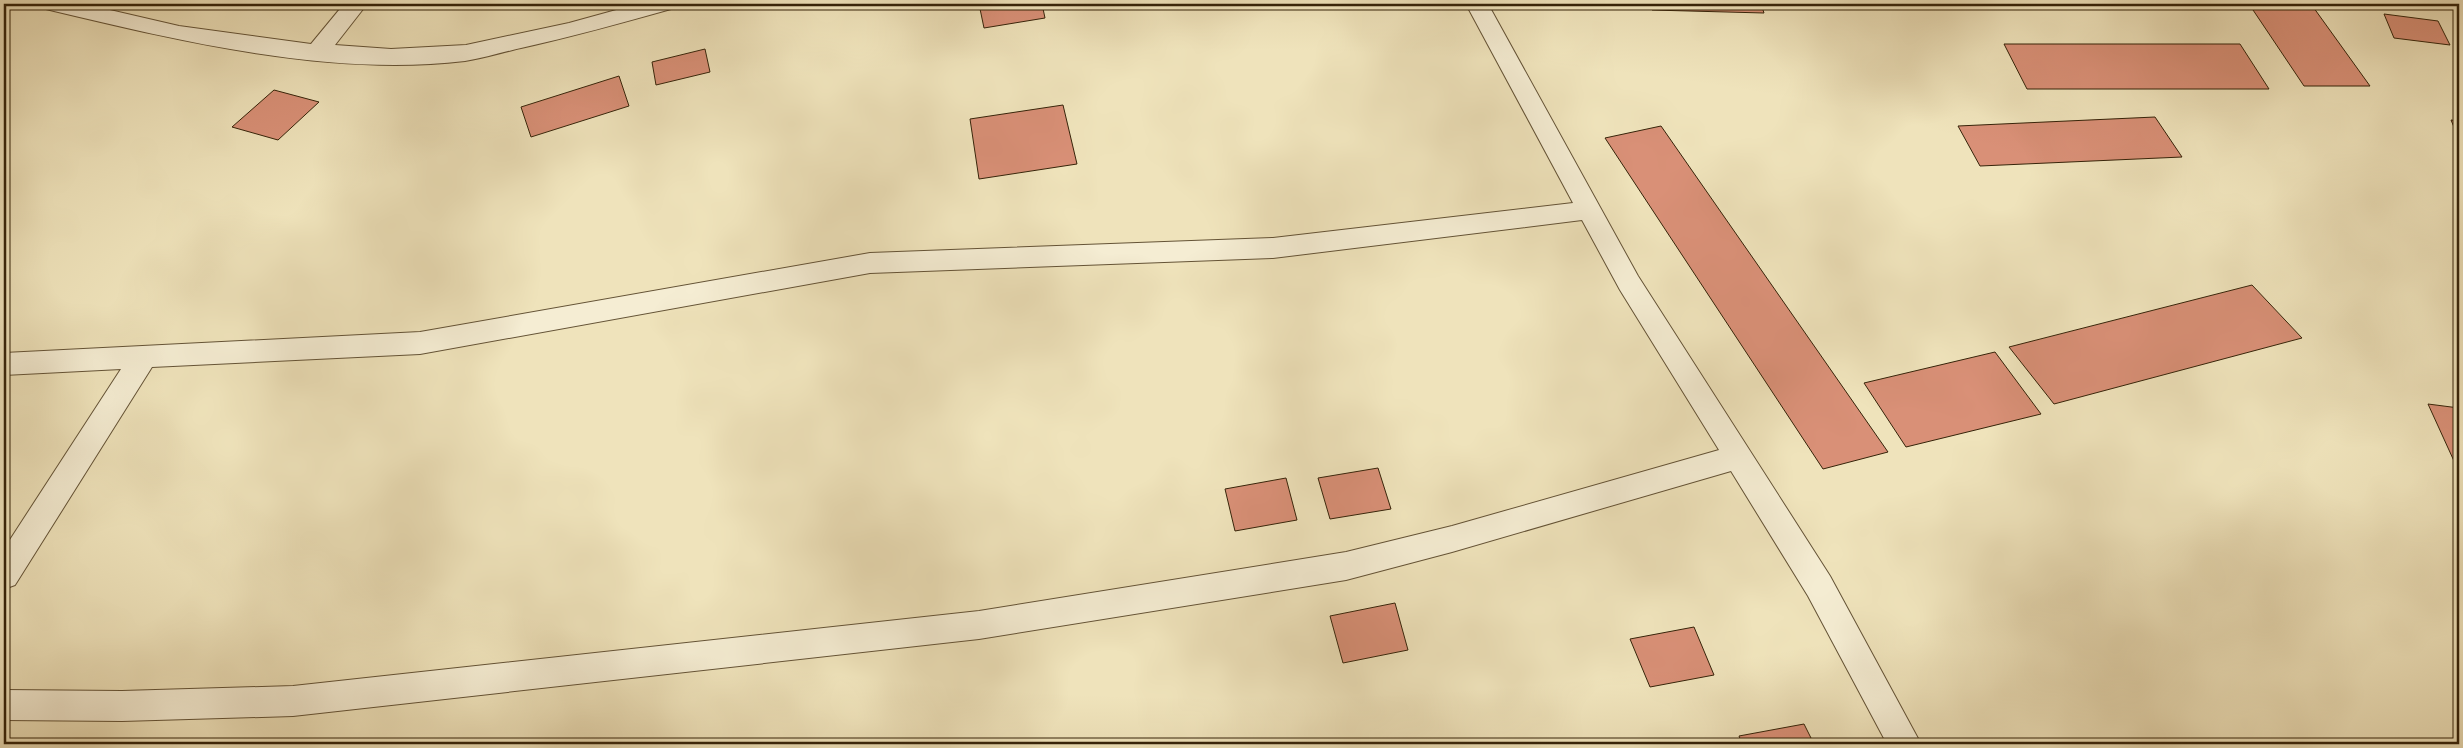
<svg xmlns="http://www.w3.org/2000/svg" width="2463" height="748" font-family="Vollkorn,serif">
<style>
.building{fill:#d99077;stroke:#352309}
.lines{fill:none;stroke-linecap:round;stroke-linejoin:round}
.minor-casing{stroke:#645336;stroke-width:2}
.minor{fill:#f5edd3;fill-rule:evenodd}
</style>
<rect width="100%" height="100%" fill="#efe3bb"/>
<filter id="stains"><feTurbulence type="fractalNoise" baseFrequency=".004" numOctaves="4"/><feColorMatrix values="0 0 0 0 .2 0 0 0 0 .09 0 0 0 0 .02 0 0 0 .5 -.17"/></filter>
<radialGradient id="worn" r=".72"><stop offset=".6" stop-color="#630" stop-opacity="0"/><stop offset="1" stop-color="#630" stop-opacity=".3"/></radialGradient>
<!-- building -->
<g class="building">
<polygon points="979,4 1042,4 1045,18 984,28"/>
<polygon points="1650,4 1761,4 1764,13 1652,10"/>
<polygon points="2249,4 2311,4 2370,86 2304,86"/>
<polygon points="2384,14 2438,21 2450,45 2394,38"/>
<polygon points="2004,44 2240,44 2269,89 2027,89"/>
<polygon points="705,49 710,72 656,85 652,62"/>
<polygon points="619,76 629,106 531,137 521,107"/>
<polygon points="274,90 319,102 278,140 232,127"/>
<polygon points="1063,105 1077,164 979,179 970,119"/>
<polygon points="2155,117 2182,157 1980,166 1958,126"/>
<polygon points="2451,120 2459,121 2459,139"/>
<polygon points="1661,126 1888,452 1823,469 1605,138"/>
<polygon points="2252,285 2302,338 2054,404 2009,347"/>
<polygon points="1995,352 2041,414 1906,447 1864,383"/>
<polygon points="2428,404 2459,408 2459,472"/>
<polygon points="1378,468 1391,509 1330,519 1318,478"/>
<polygon points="1286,478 1297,520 1235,531 1225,489"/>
<polygon points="1395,603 1408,650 1343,663 1330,616"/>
<polygon points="1694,627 1714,675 1650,687 1630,639"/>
<polygon points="1804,724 1814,744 1742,744 1739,736"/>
</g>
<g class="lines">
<!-- minor casing -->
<g class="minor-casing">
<g id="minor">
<path d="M43,4H84L179,26L311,44L344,4H367L335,45L391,49L466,45L569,23L638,4H674L671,9C621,23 571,37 521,48C503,52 484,58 465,61C331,77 184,42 54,11L46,9Z"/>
<polygon points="1466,4 1488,4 1638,276 1830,576 1921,744 1887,744 1808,596 1731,471 1452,552 1346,580 979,639 293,716 122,721 4,720 4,690 122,691 293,686 979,611 1346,552 1452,526 1719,450 1620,290 1582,220 1273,258 870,273 420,354 152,367 15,585 4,589 4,549 121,369 4,375 4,353 420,332 870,253 1273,238 1573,203"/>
</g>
</g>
<!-- minor -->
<use href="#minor" class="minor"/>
</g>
<!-- margin -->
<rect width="2463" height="748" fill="none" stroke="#efe3bb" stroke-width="20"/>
<rect x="5" y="5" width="2453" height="738" fill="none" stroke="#352309" stroke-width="2.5"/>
<rect x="10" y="10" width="2443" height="728" fill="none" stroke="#352309"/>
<rect width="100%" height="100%" filter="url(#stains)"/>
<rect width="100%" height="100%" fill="url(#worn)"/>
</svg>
